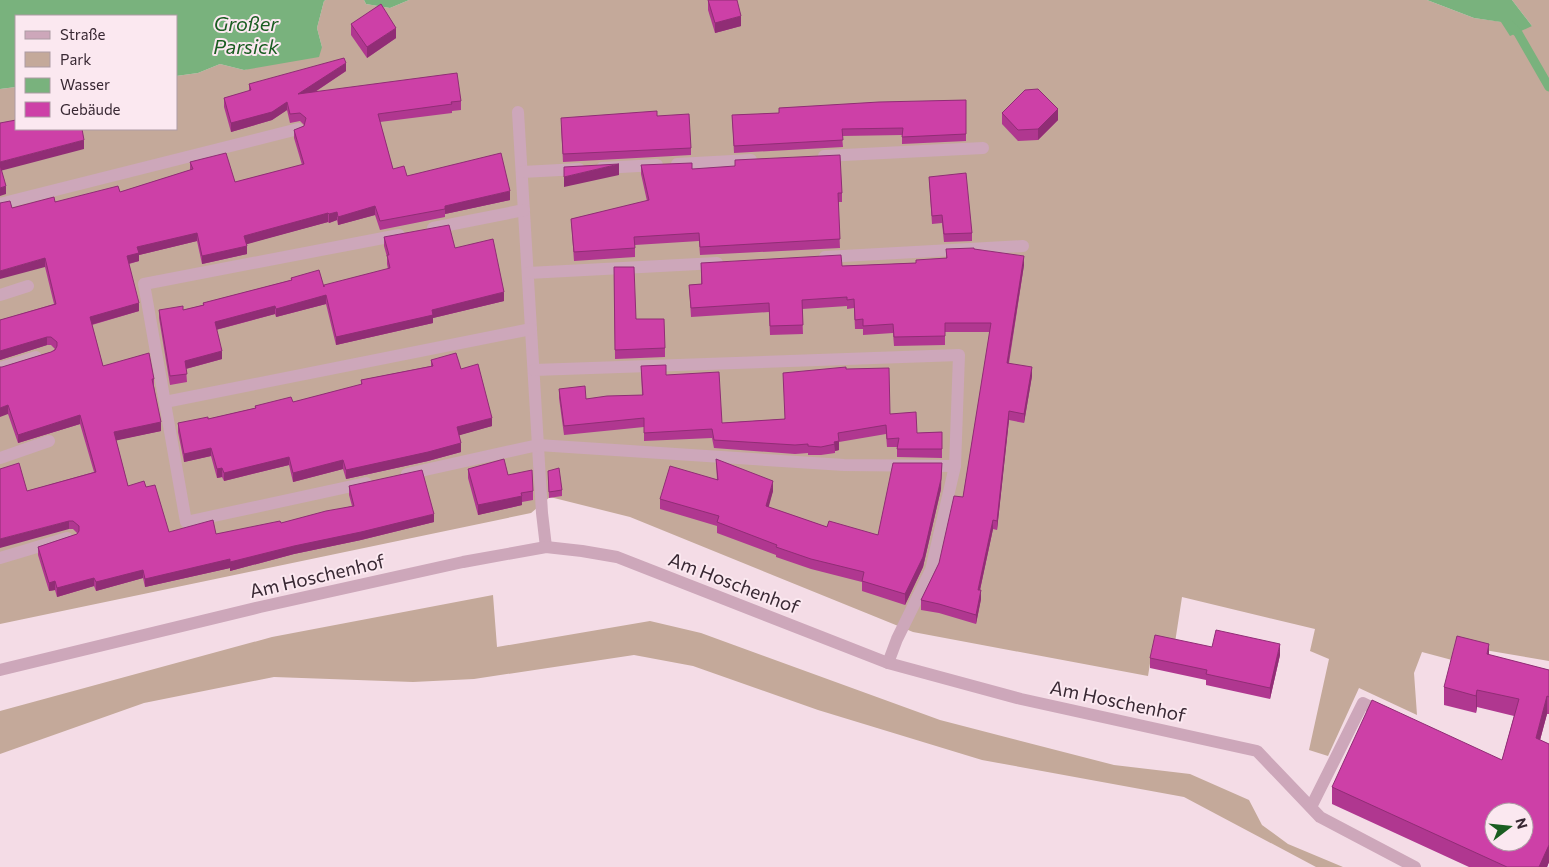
<svg xmlns="http://www.w3.org/2000/svg" width="1549" height="867" font-family="Commissioner,sans-serif">
<style>
.green{fill:#c4a99a}
.water{fill:#79b27d}
.lines{fill:none;stroke-linecap:round;stroke-linejoin:round}
.stream{stroke:#79b27d;stroke-width:9}
.lane{stroke:#cda7ba;stroke-width:12}
.street{stroke:#cda7ba;stroke-width:12}
.wall{fill:#b03790}
.shaded-wall{fill:#902d75}
.building{fill:#cd40a7;stroke:#902d75;fill-rule:evenodd}
.labels{text-anchor:middle;stroke-width:4;stroke-linejoin:round;paint-order:stroke}
.street-label{font-size:19px;fill:#382833;stroke:#fbe8f0}
.water-label{font-size:20px;font-style:italic;fill:#1a5d21;stroke:#fbe8f0}
</style>
<rect width="100%" height="100%" fill="#f4dce6"/>
<!-- green -->
<g class="green">
<polygon points="326,0 364,0 366,4 390,8 409,0 1427,0 1474,18 1532,26 1512,0 1549,0 1549,661 1455,645 1452,660 1422,652 1414,673 1417,715 1359,688 1328,756 1309,750 1329,659 1310,651 1315,629 1182,597 1174,649 1153,645 1148,676 913,632 630,517 550,497 531,513 0,624 0,89 16,87 16,129 176,129 176,76 198,73 220,64 244,70 322,47 317,28 324,1"/>
<polygon points="493,595 497,647 650,621 701,633 940,720 1114,765 1190,774 1249,800 1262,825 1288,844 1343,867 1316,867 1184,797 982,760 818,710 693,666 634,655 474,679 413,682 274,677 144,703 0,754 0,711 272,637"/>
</g>
<!-- water -->
<g class="water">
<polygon points="0,0 326,0 324,1 317,28 322,47 319,57 244,70 220,64 198,73 176,76 176,16 16,16 16,87 0,89"/>
<polygon points="364,0 409,0 390,8 366,4"/>
<polygon points="1427,0 1512,0 1532,26 1510,36 1501,22 1474,18"/>
</g>
<g class="lines">
<!-- stream -->
<polyline class="stream" points="1509,24 1518,33 1549,87"/>
<!-- lane -->
<g class="lane">
<polyline points="518,112 542,513 546,547"/>
<polyline points="824,156 983,148"/>
<polyline points="677,164 751,160"/>
<polyline points="602,168 657,165"/>
<polyline points="522,172 579,169"/>
<polyline points="0,204 298,129"/>
<polyline points="433,228 524,210"/>
<polyline points="825,257 1023,246"/>
<polyline points="528,273 717,263"/>
<polyline points="0,295 28,286"/>
<polyline points="0,368 36,357"/>
<polyline points="534,370 959,355 955,466 931,570 897,639 888,663"/>
<polyline points="165,402 531,329"/>
<polyline points="0,458 49,441"/>
<polyline points="407,474 538,445 844,465 955,466"/>
<polyline points="366,483 186,522 144,284 399,235"/>
<polyline points="0,558 67,538"/>
<polyline points="1311,807 1363,703 1383,713"/>
</g>
<!-- street -->
<polyline class="street" points="0,670 260,607 463,562 546,547 582,551 617,557 888,663 1021,699 1257,751 1320,817 1415,867"/>
</g>
<!-- wall -->
<g class="wall">
<polygon points="708,0 741,26 715,33 708,10"/>
<polygon points="351,24 396,38 367,58 351,35"/>
<polygon points="346,71 315,92 461,101 461,110 452,111 452,113 380,122 393,169 407,176 510,200 445,214 445,217 380,230 375,215 338,225 337,220 329,223 328,222 246,244 247,254 202,264 197,241 139,255 139,261 129,264 139,311 92,325 103,366 154,379 154,386 161,431 116,440 128,486 146,487 169,532 216,534 281,523 352,506 349,495 349,486 434,522 361,540 294,554 230,571 230,568 145,587 143,578 96,591 94,586 57,597 55,590 49,591 38,555 38,547 77,534 77,533 73,529 69,529 27,491 94,472 80,424 18,443 8,414 2,367 51,352 55,349 51,345 47,345 0,360 0,320 54,304 45,267 12,208 120,192 190,170 190,162 235,182 302,165 294,138 294,130 304,126 304,125 300,121 290,123 287,110 272,120 231,132 224,107 224,98 249,91 249,84"/>
<polygon points="966,100 966,141 902,144 902,135 842,136 843,147 734,153 732,115 779,113 779,108"/>
<polygon points="1002,113 1058,120 1038,140 1018,141 1002,124"/>
<polygon points="657,116 691,148 691,155 563,162 561,125"/>
<polygon points="641,165 692,169 842,193 842,202 838,202 840,248 700,255 699,241 635,245 635,257 574,261 571,219 647,201 641,174"/>
<polygon points="929,177 972,233 972,241 944,242 942,223 932,224"/>
<polygon points="384,237 455,248 504,301 433,318 433,323 336,345 326,304 276,317 275,314 216,330 222,359 186,369 187,382 170,385 159,318 159,310 183,310 203,305 203,303 291,280 291,278 324,286 388,269 387,264 387,257 384,246"/>
<polygon points="946,249 974,249 1024,265 1009,363 1032,376 1024,423 1009,420 997,530 993,529 980,590 981,599 976,624 939,613 921,610 921,600 939,563 963,497 990,332 945,332 945,345 894,346 893,333 863,335 863,329 855,329 854,308 847,309 847,306 802,309 803,334 770,335 769,312 691,317 689,285 701,284 701,263 842,266 916,263 946,258"/>
<polygon points="614,267 636,319 665,348 665,357 615,359"/>
<polygon points="431,360 461,369 492,426 459,435 461,452 428,461 346,479 343,469 293,482 289,465 224,481 222,477 217,478 211,456 184,462 178,432 178,423 208,419 255,408 255,406 293,402 361,385 361,380 431,366"/>
<polygon points="641,366 666,375 722,423 784,419 846,369 890,414 917,433 942,432 942,458 897,457 897,447 887,447 886,434 839,442 839,450 835,451 835,453 821,455 808,455 808,453 795,454 714,448 712,438 644,441 644,427 564,435 559,398 559,389 586,399 642,395"/>
<polygon points="716,459 773,491 768,507 827,527 878,535 941,489 923,567 905,605 862,591 862,582 811,569 776,557 776,555 717,533 717,526 660,509 660,499 717,480"/>
<polygon points="468,469 508,475 533,491 533,500 522,502 522,505 478,515 468,478"/>
<polygon points="548,476 562,490 562,496 549,498"/>
<polygon points="1212,647 1280,655 1270,699 1206,685 1206,680 1150,668 1150,658"/>
<polygon points="1489,655 1549,670 1549,714 1547,714 1540,740 1549,744 1549,862 1547,867 1469,867 1332,804 1332,787 1502,760 1514,716 1477,707 1476,713 1444,705 1444,687"/>
</g>
<!-- shaded-wall -->
<g class="shaded-wall">
<polygon points="741,16 741,26 715,33 715,23"/>
<polygon points="396,28 396,38 367,58 367,47"/>
<polygon points="346,63 346,71 298,103 298,94"/>
<polygon points="287,102 287,110 272,120 231,132 231,123"/>
<polygon points="1058,109 1058,120 1038,140 1038,129"/>
<polygon points="84,140 84,149 0,171 0,162"/>
<polygon points="619,164 619,175 564,187 564,177"/>
<polygon points="6,186 6,194 0,196 0,188"/>
<polygon points="510,191 510,200 445,214 445,206"/>
<polygon points="375,206 375,215 338,225 338,217"/>
<polygon points="337,212 337,220 329,223 329,214"/>
<polygon points="328,213 328,222 244,245 244,236"/>
<polygon points="197,233 197,241 139,255 139,261 127,264 127,256 137,247"/>
<polygon points="247,246 247,254 202,264 202,256"/>
<polygon points="1024,256 1024,265 1007,372 1007,363"/>
<polygon points="45,258 45,267 0,279 0,271"/>
<polygon points="504,292 504,301 433,318 433,323 336,345 336,337 432,310"/>
<polygon points="326,295 326,304 276,317 276,309"/>
<polygon points="139,303 139,311 90,325 90,317"/>
<polygon points="275,306 275,314 215,330 215,322"/>
<polygon points="47,337 47,345 0,360 0,351"/>
<polygon points="222,351 222,359 185,369 185,361"/>
<polygon points="1032,367 1032,376 1024,423 1024,414"/>
<polygon points="8,405 8,414 0,417 0,408"/>
<polygon points="1009,411 1009,420 997,530 997,521"/>
<polygon points="80,415 80,424 18,443 18,435"/>
<polygon points="492,418 492,426 457,436 457,427"/>
<polygon points="161,422 161,431 114,441 114,432"/>
<polygon points="839,441 839,450 835,451 834,442"/>
<polygon points="461,443 461,452 428,461 346,479 346,470"/>
<polygon points="211,448 211,456 184,462 184,454"/>
<polygon points="289,457 289,465 224,481 224,473"/>
<polygon points="343,460 343,469 293,482 293,473"/>
<polygon points="942,463 941,489 923,567 905,605 905,594"/>
<polygon points="222,468 222,477 217,478 217,469"/>
<polygon points="773,481 773,491 766,517 766,506"/>
<polygon points="522,496 522,505 478,515 478,505"/>
<polygon points="434,514 434,522 361,540 294,554 230,571 230,562 294,546"/>
<polygon points="993,520 993,529 978,599 978,590"/>
<polygon points="69,521 69,529 0,548 0,539"/>
<polygon points="230,559 230,568 145,587 145,579"/>
<polygon points="143,570 143,578 96,591 96,582"/>
<polygon points="94,578 94,586 57,597 57,588"/>
<polygon points="55,581 55,590 49,591 49,583"/>
<polygon points="981,590 981,599 976,624 976,615"/>
<polygon points="1280,644 1280,655 1270,699 1270,688"/>
<polygon points="1489,644 1489,662 1487,654"/>
<polygon points="1477,690 1477,707 1476,713 1476,696"/>
<polygon points="1547,696 1547,714 1536,755 1536,738"/>
<polygon points="1549,845 1549,862 1547,867 1539,867"/>
</g>
<!-- building -->
<g class="building">
<polygon points="708,0 737,0 741,16 715,23"/>
<polygon points="381,4 396,28 367,47 351,24"/>
<polygon points="344,58 346,63 298,94 457,73 461,101 451,102 452,104 378,114 393,169 404,166 407,176 501,153 510,191 445,206 445,209 380,221 375,206 338,217 337,212 329,214 328,213 244,236 247,246 202,256 197,233 137,247 139,253 127,256 139,303 90,317 103,366 149,353 154,379 152,379 161,422 114,432 128,486 144,481 146,487 155,485 169,532 213,520 216,534 280,521 281,523 326,511 354,506 349,486 422,470 434,514 361,532 294,546 230,562 230,559 145,579 143,570 96,582 94,578 57,588 55,581 49,583 38,547 77,534 79,531 79,526 73,521 69,521 0,539 0,469 19,463 27,491 96,472 80,415 18,435 8,405 0,408 0,367 2,367 51,352 55,350 57,346 57,342 51,337 47,337 0,351 0,320 56,304 45,258 0,271 0,203 10,201 12,208 54,197 55,202 118,186 120,192 193,169 190,162 226,153 235,182 304,164 294,130 304,126 306,118 300,113 290,114 287,102 272,112 231,123 224,98 251,90 249,84"/>
<polygon points="1038,89 1058,109 1038,129 1018,130 1002,113 1025,90"/>
<polygon points="966,100 966,134 902,137 903,128 842,129 843,140 734,146 732,115 779,113 779,108 879,102"/>
<polygon points="657,111 657,116 689,114 691,148 563,154 561,118"/>
<polygon points="16,120 16,129 82,129 84,140 0,162 0,123"/>
<polygon points="840,155 842,193 838,193 840,239 700,247 699,233 634,237 635,248 574,252 571,219 649,200 641,165 692,163 692,169 735,166 735,160"/>
<polygon points="619,164 564,177 564,167"/>
<polygon points="0,165 6,186 0,188"/>
<polygon points="966,173 972,233 944,234 942,215 932,216 929,177"/>
<polygon points="449,225 455,248 493,239 504,292 432,310 433,315 336,337 326,295 276,309 275,306 215,322 222,351 185,361 187,374 170,376 159,310 183,306 183,310 204,305 203,303 292,280 291,278 319,270 324,287 324,285 390,268 387,255 389,255 384,237"/>
<polygon points="974,248 974,249 1024,256 1007,363 1032,367 1024,414 1009,411 997,521 993,520 978,590 981,590 976,615 939,604 921,600 939,563 954,496 963,497 991,323 945,323 945,336 894,337 893,324 863,326 863,319 855,320 854,299 847,300 847,297 802,300 803,325 770,326 769,303 691,308 689,285 702,284 701,263 841,255 842,266 916,263 916,260 947,258 946,249"/>
<polygon points="614,267 634,267 636,319 664,319 665,348 615,350"/>
<polygon points="456,353 461,369 478,364 492,418 457,427 461,443 428,452 346,470 343,460 293,473 289,457 224,473 222,468 217,469 211,448 184,454 178,423 208,417 208,419 256,408 255,406 291,397 293,402 362,384 361,380 433,366 431,360"/>
<polygon points="666,365 666,375 719,372 722,423 785,419 783,373 846,367 846,369 889,368 890,414 916,412 917,433 942,432 942,449 897,449 899,438 887,439 886,425 838,433 839,441 834,442 835,444 821,447 808,446 808,444 795,445 714,440 712,429 644,433 644,418 564,426 559,389 585,386 586,399 607,396 643,395 641,366"/>
<polygon points="504,459 508,475 532,470 533,491 521,493 522,496 478,505 468,469"/>
<polygon points="716,459 773,481 766,506 827,527 829,521 878,535 893,463 942,463 941,479 923,557 905,594 862,581 864,572 811,559 776,547 777,545 717,522 719,516 660,499 670,466 718,480"/>
<polygon points="559,468 562,490 549,492 548,471"/>
<polygon points="1216,630 1280,644 1270,688 1206,674 1207,670 1150,658 1155,635 1212,647"/>
<path d="M1457,636L1489,644L1487,654L1549,670V697L1547,696L1536,738L1549,744V845L1539,867H1507L1332,787L1372,700L1502,760L1519,699L1477,690L1476,696L1444,687ZM1494,812H1524V842H1494Z"/>
</g>
<g class="labels">
<!-- street labels -->
<g class="street-label">
<text transform="translate(317 576) rotate(-13)" y="7">Am Hoschenhof</text>
<text transform="translate(734 583) rotate(21)" y="7">Am Hoschenhof</text>
<text transform="translate(1118 701) rotate(12)" y="7">Am Hoschenhof</text>
</g>
<!-- water labels -->
<g class="water-label">
<text x="246" y="31">Großer<tspan x="246" dy="23">Parsick</tspan></text>
</g>
</g>
<!-- legend -->
<rect x="15" y="15" width="162" height="115" fill="#fbe8f0" stroke="#ad9ba4"/>
<rect x="25" y="31" width="25" height="8" fill="#cda7ba" stroke="#ad9ba4"/>
<text x="60" y="40" font-size="15" fill="#382833">Straße</text>
<rect x="25" y="52" width="25" height="15" fill="#c4a99a" stroke="#ad9ba4"/>
<text x="60" y="65" font-size="15" fill="#382833">Park</text>
<rect x="25" y="78" width="25" height="15" fill="#79b27d" stroke="#ad9ba4"/>
<text x="60" y="90" font-size="15" fill="#382833">Wasser</text>
<rect x="25" y="102" width="25" height="15" fill="#cd40a7" stroke="#ad9ba4"/>
<text x="60" y="115" font-size="15" fill="#382833">Gebäude</text>
<!-- north arrow -->
<g transform="translate(1509 827) rotate(74)"><circle r="24" fill="#fbe8f0" stroke="#ad9ba4"/>
<path d="M0-4L9 19L0 12L-9 19Z" fill="#1a5d21"/>
<text y="-8" font-size="14" font-weight="bold" text-anchor="middle" fill="#382833">N</text>
</g>
</svg>
